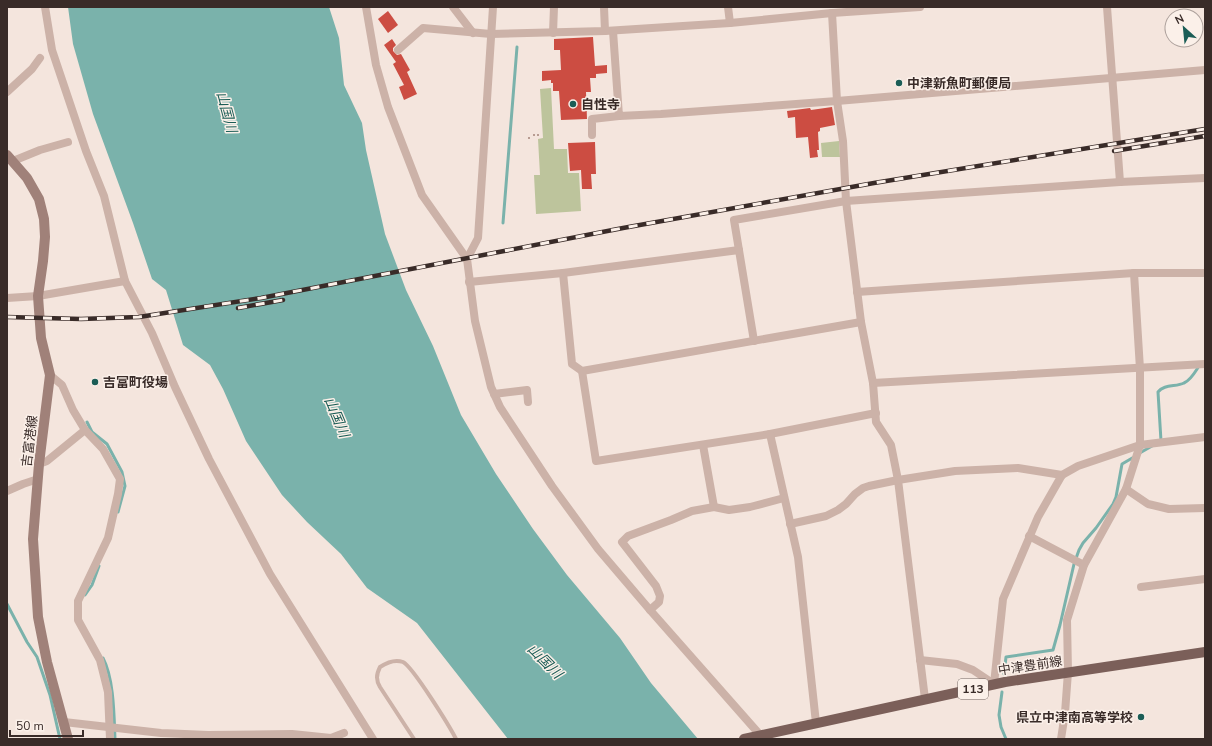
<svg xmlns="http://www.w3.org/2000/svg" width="1212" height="746" font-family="'Nunito Sans','Noto Sans JP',sans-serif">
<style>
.green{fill:#bdc49c}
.water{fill:#7ab2ab}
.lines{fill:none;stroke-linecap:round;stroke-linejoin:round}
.stream{stroke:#7ab2ab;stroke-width:3}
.building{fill:#cc4d42}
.path{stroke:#b89c92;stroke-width:2;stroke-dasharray:2 2;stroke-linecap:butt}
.service{stroke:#ccb2a8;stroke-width:4}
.minor{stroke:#ccb2a8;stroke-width:8}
.secondary{stroke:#a08179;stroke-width:10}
.primary{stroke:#7b5f59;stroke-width:10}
.rail-casing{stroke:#392b28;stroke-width:4.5}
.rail{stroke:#fbf0e9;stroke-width:3;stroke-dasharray:9;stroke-linecap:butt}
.poi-dot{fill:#1b5d56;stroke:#fbf0e9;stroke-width:1.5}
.labels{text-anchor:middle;stroke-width:3;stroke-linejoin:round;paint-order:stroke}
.shield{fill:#fbf0e9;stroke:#736662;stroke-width:1}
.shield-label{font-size:12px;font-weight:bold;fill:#392b28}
.poi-label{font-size:13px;font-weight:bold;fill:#392b28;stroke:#fbf0e9;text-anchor:start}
.street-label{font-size:13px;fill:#392b28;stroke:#fbf0e9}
.water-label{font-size:14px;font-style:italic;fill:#1b5d56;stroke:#fbf0e9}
</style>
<rect width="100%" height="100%" fill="#f4e5dd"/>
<!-- green -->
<g class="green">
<polygon points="551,88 554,149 567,149 568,173 579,173 581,211 536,214 534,175 540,175 538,139 543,138 540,89"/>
<polygon points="839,141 840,157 822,157 821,143"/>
</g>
<!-- water -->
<polygon class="water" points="68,7 329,7 339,38 344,85 362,123 366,150 385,234 406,290 433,346 461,415 496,474 533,529 567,575 620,638 651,683 698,739 508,739 417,623 367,588 341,554 307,522 282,495 246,441 223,389 210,365 183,345 166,290 152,279 133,223 93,114 73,44"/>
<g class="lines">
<!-- stream -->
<g class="stream">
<polyline points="503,223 517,47"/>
<polyline points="87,422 92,432 107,444 122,472 125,486 118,512"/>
<path d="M1161,441L1158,392C1164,384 1176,387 1184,383C1191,380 1195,372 1199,366"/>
<polyline points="1138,454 1152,446"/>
<polyline points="85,595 92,585 99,566"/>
<polyline points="7,604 27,642 37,657 50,695 60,739"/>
<path d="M103,658C114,679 114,715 115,739"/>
<polyline points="1004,674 1006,657 1053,650 1060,625 1074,564 1079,550 1083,543 1096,528 1113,504 1116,497 1122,464 1134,457"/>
<polyline points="1002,692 999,715 1001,727 1006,739"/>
</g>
</g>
<!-- building -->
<g class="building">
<polygon points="388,11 398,25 388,33 378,19"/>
<polygon points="593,37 595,66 607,65 607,73 596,74 596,78 590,78 591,92 586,92 587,119 561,120 559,91 553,91 553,83 551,83 551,80 542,81 542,71 561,70 560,50 554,50 554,39"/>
<polygon points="392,39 396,45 393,48 393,51 397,55 401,54 410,70 407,72 417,94 404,100 399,87 404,85 393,64 396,62 384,45"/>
<polygon points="832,107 835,125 820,128 820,131 818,132 819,150 817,150 818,157 810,158 808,137 796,138 795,117 788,118 787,111 810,108 811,110"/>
<polygon points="595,142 596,174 591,174 592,189 582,189 581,170 570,171 568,143"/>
</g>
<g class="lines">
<!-- path -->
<g class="path">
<polyline points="533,135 539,135"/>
<polyline points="528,138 531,138"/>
</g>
<!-- service -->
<path class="service" d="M414,739L380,687C376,680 376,675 380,667C386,663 395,659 403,662C413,667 450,727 456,739"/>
<!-- minor -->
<g class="minor">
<polyline points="45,7 52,50 86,151 104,196 125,281 152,333 175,387 209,459 270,574 373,739"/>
<polyline points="366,7 376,65 388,107 422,195 467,259 475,321 491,387 500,407 552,486 598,549 650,610 761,736"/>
<polyline points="453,7 473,33"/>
<polyline points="604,7 605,31"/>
<polyline points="728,7 730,23"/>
<polyline points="1107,7 1120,182"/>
<polyline points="832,13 837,101 843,141 846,201 861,322 873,383 876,422 891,445 898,480 925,699"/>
<polyline points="613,31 619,116 661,114 837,101 1205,70"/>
<polyline points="553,33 554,7"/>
<polyline points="398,50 423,28 491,34 605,31 730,23 832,13 920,7"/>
<polyline points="7,92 32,69 40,58"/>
<polyline points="592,135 592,119 619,116"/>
<polyline points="13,161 40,150 68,142"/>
<polyline points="467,259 478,238 493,7"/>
<polyline points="563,273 572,364 582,371 861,322"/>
<polyline points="469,282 563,273 739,250"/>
<polyline points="857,292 1134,273 1205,273"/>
<polyline points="7,298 38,296 125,281"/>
<polyline points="754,341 734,220 846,201 1120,182 1205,178"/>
<polyline points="582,371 596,461 770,434 876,413"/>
<polyline points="50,375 62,385 73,410 85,430 103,449 120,479 118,494 108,538 78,601 78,620 100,660 108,692 110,739"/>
<polyline points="873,383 1205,364"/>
<polyline points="494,394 527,390 528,402"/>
<polyline points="770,434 798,557 816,723"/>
<polyline points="703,445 714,507"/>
<polyline points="39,464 47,461 85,430"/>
<polyline points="1126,489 1148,504 1169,509 1205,508"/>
<polyline points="7,491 23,484 38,479"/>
<polyline points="790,524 826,516 838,510 846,504 855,494 863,488 869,486 898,480 955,471 1018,468 1062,475"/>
<polyline points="1029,536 1084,565"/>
<polyline points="1141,587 1205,579"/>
<polyline points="650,610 659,602 660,596 656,586 622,542 628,536 671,520 692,511 714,507 729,510 750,507 784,498"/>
<polyline points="920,660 957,664 973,670 994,684 1003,599 1038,517 1062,475 1078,466 1140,445 1205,437"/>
<polyline points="64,722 161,733 208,735 292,734 331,738 344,733"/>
<polyline points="1061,739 1065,713 1068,672 1067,620 1084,565 1126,489 1140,445 1140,369 1134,273"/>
</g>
<!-- secondary -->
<polyline class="secondary" points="7,155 27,178 39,199 44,219 45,237 43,261 38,296 41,338 50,375 39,464 33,539 38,617 47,662 68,739"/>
<!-- primary -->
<polyline class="primary" points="744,739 1005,682 1205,652"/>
<!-- rail casing -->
<g class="rail-casing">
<g id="rail">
<polyline points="1114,151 1205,136"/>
<polyline points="238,308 283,300"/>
<polyline points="7,317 81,319 139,317 261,298 623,228 874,183 1205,129"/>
</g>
</g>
<!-- rail -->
<use href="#rail" class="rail"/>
</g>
<!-- markers -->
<g class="poi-dot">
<circle cx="899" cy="83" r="4"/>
<circle cx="573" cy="104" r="4"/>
<circle cx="95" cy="382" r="4"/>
<circle cx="1141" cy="717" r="4"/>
</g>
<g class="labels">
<!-- shield labels -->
<rect class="shield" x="958" y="679" width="30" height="20" rx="3"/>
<g class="shield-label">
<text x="973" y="693">113</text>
</g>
<!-- poi labels -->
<g class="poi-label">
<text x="907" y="88">中津新魚町郵便局</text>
<text x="581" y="109">自性寺</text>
<text x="103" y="387">吉富町役場</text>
<text x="1133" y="722" text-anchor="end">県立中津南高等学校</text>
</g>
<!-- street labels -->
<g class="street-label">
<text transform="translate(29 441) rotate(-83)" y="5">吉富港線</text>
<text transform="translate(1030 665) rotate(-9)" y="5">中津豊前線</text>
</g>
<!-- water labels -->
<g class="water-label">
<text transform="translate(227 112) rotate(75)" y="5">山国川</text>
<text transform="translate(337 417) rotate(67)" y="5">山国川</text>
<text transform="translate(545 661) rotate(45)" y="5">山国川</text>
</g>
</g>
<!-- border -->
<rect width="1212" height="746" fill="none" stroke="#392b28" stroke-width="16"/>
<!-- north arrow -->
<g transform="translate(1184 28) rotate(333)"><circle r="19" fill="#fbf0e9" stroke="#ada19c"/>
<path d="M0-3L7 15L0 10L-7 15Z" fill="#1b5d56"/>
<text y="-6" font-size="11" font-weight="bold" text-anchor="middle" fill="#392b28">N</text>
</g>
<!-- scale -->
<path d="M10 730v6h73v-6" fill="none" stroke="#392b28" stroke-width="2"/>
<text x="16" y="730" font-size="12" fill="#392b28" stroke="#fbf0e9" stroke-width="3" paint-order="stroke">50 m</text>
</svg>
